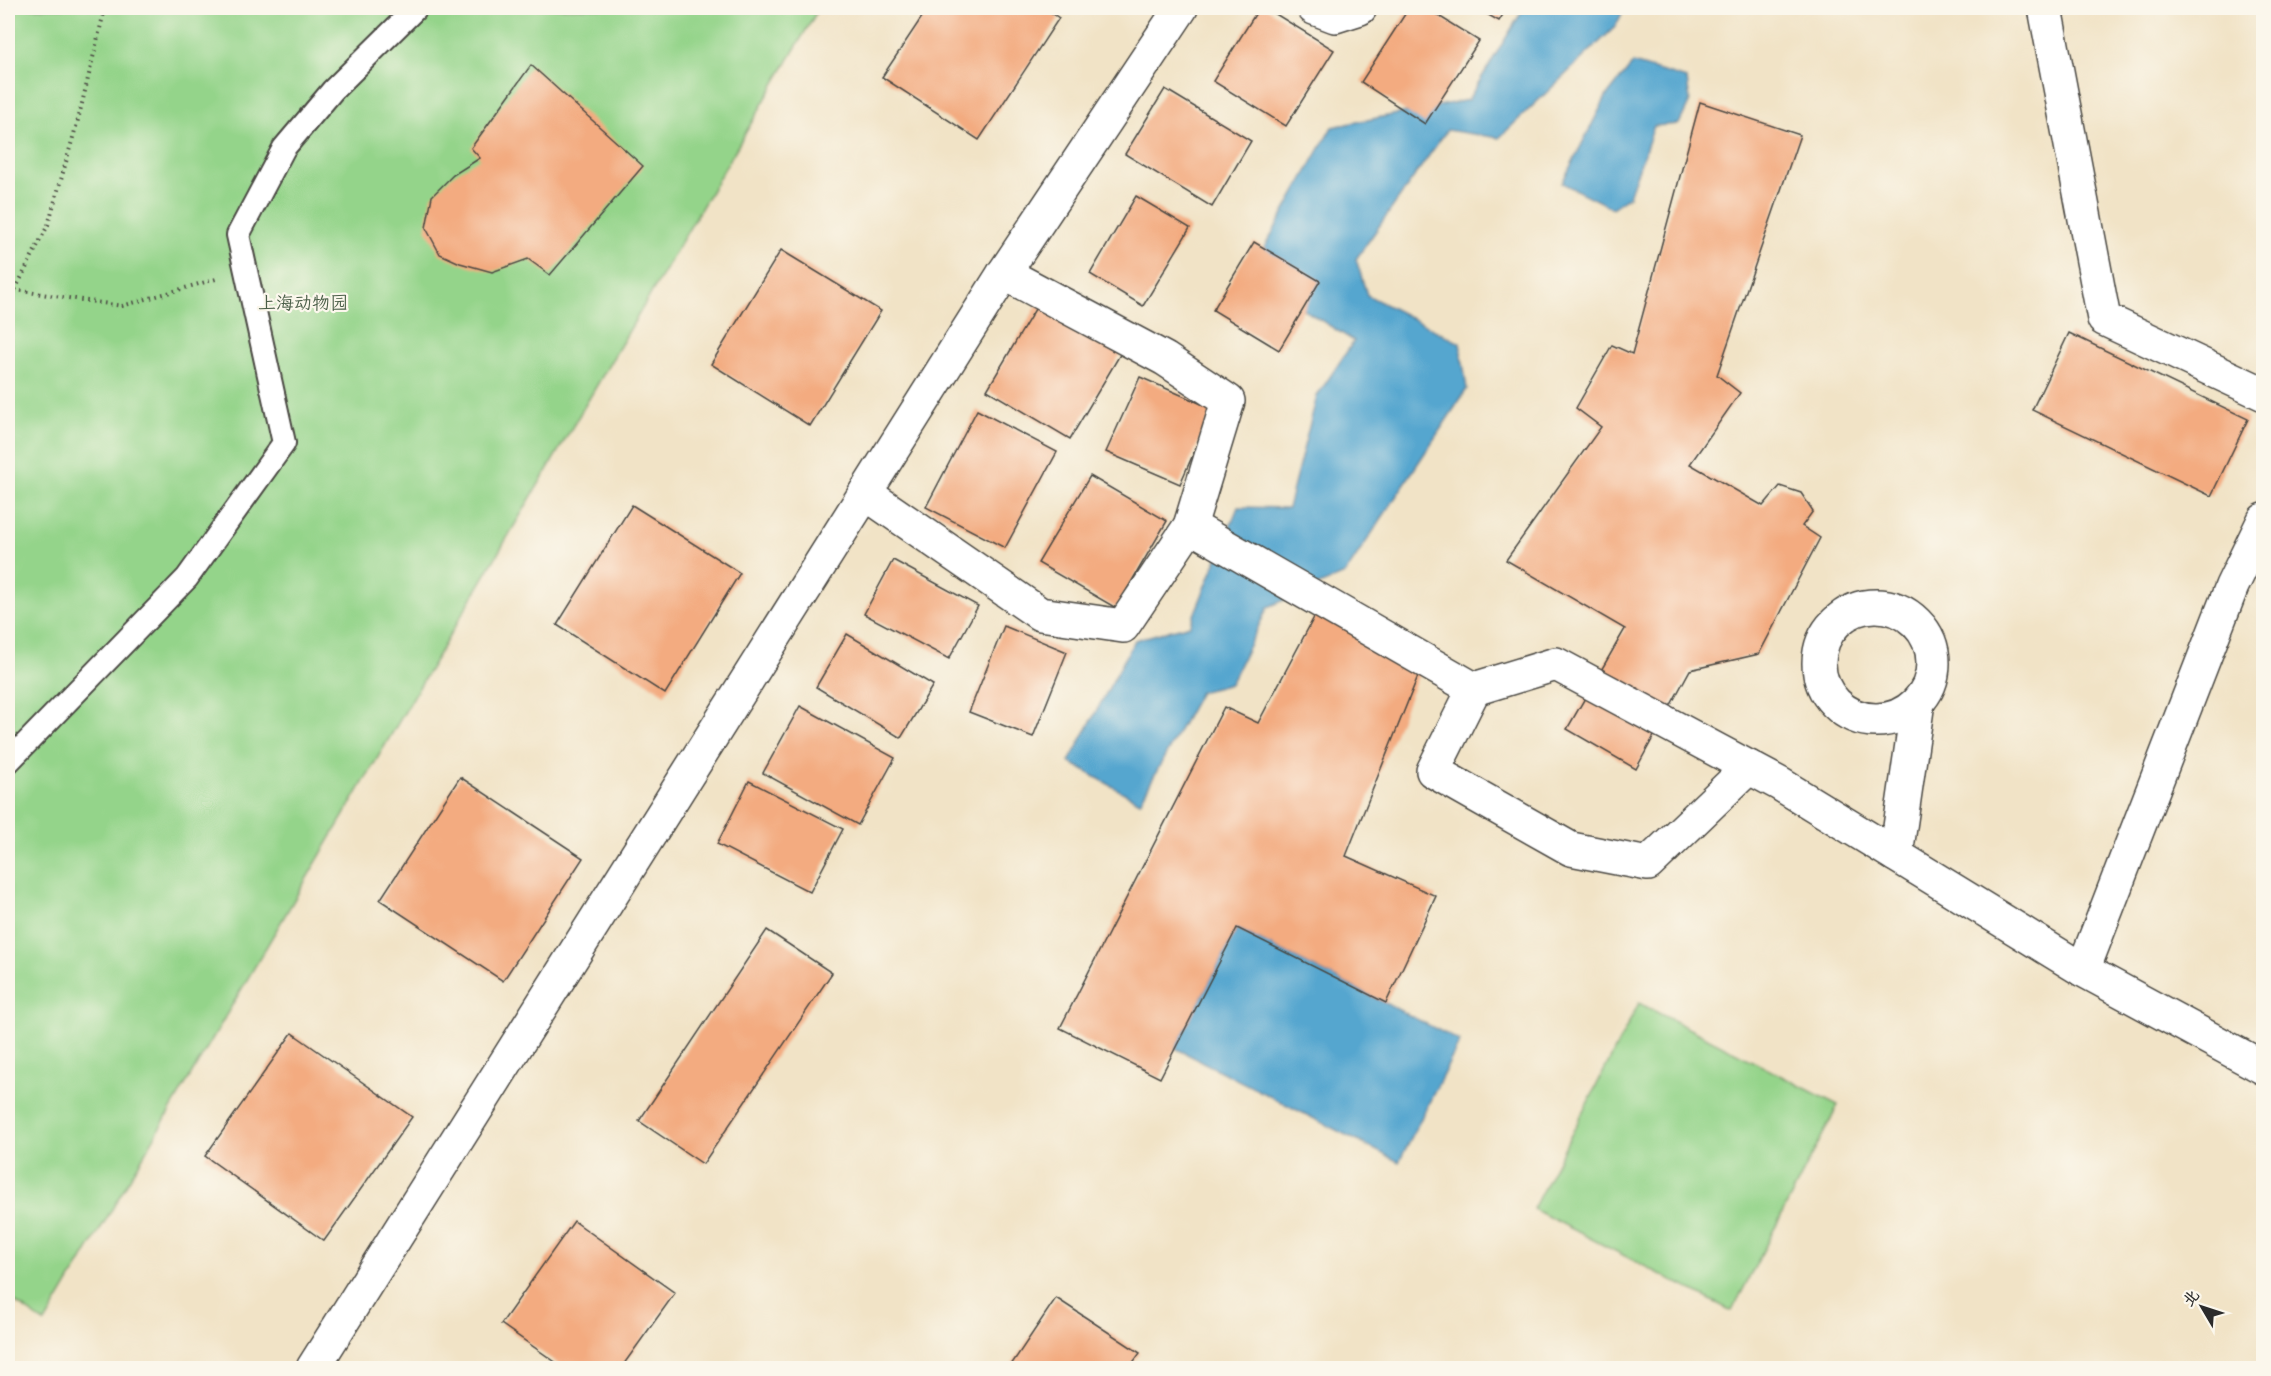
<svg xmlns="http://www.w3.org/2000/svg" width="2271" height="1376" font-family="'Patrick Hand','LXGW WenKai TC',sans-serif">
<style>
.green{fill:#94d48a;stroke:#60805a;stroke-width:1.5}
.water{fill:#54a6cf;stroke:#40687d;stroke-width:1.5}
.building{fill:#f3ab80}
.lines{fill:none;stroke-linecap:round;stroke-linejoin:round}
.lane-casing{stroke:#494742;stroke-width:26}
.street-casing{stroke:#494742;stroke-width:36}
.path{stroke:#494742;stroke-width:4;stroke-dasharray:1.5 4.5;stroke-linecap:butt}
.lane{stroke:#fff;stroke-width:22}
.street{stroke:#fff;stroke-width:33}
.labels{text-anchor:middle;stroke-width:4.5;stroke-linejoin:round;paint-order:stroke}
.park-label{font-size:18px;fill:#4a5e48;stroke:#fbf7ec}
</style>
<rect width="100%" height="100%" fill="#fbf7ec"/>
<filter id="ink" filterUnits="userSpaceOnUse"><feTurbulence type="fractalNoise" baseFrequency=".0167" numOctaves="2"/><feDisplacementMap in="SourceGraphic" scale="12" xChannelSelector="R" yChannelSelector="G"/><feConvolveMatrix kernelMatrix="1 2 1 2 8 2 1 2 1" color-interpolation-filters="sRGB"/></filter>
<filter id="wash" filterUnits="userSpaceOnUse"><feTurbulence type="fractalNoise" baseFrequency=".008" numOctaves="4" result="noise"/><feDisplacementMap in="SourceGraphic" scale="24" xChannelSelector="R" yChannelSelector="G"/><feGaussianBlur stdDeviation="1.35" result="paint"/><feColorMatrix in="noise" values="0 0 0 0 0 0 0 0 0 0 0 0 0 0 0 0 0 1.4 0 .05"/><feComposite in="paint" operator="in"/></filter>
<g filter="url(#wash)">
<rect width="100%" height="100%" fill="#f1e3c6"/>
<!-- green -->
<g class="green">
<polygon points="8,8 819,8 45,1323 8,1297"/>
<polygon points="1639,1003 1838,1105 1732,1311 1533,1209"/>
</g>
<!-- water -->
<g class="water">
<polygon points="1524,8 1625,8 1615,27 1499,138 1447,130 1356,259 1367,295 1460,343 1467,389 1345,574 1268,607 1230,684 1200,692 1140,802 1069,762 1135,640 1190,625 1238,507 1288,508 1317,396 1354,341 1303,309 1264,248 1332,127 1468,100"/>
<polygon points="1633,63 1687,79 1690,101 1679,124 1654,126 1629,196 1612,208 1562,183 1606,97"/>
<polygon points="1237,928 1460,1041 1399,1162 1175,1048"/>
</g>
<g id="blocks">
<!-- building -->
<g class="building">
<polygon points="928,8 1044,8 1059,18 979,140 882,77"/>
<polygon points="1259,8 1266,8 1334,50 1286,126 1213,81"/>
<polygon points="1409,8 1426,8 1479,41 1425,124 1361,82"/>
<polygon points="1476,8 1507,8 1499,21"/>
<polygon points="531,65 643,166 550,275 528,259 492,272 460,263 440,254 426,228 432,196 453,175 480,158 471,148"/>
<polygon points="1165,89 1251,141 1212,207 1125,154"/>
<polygon points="1700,102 1800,135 1717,375 1740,393 1690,464 1763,506 1780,486 1801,493 1813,511 1802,526 1820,538 1759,654 1690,670 1636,769 1567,729 1625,629 1506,560 1601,427 1576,408 1612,345 1632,354"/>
<polygon points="1136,196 1190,228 1143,306 1090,274"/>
<polygon points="1254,242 1320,281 1279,350 1213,310"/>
<polygon points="781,250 881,311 810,426 711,364"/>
<polygon points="1038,304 1121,353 1070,439 987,390"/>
<polygon points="2069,333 2248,419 2211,496 2032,410"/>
<polygon points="1140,377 1213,409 1180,484 1106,452"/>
<polygon points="977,410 1057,452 1005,548 926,507"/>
<polygon points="1090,476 1167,521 1116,608 1038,563"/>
<polygon points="632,505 740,573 665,694 557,625"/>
<polygon points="893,560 978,606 949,659 864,614"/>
<polygon points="1320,606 1422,666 1346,856 1436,896 1386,1003 1237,928 1160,1078 1060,1028 1224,707 1258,723"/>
<polygon points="1004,626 1067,652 1033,737 969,712"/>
<polygon points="847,634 933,685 901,738 816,687"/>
<polygon points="800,706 895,758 858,825 763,773"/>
<polygon points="460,777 583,858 503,981 380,900"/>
<polygon points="749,781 843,829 810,892 717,844"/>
<polygon points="767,930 832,973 703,1164 639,1121"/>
<polygon points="292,1033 412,1117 324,1241 205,1156"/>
<polygon points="574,1221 675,1293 621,1368 564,1368 501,1324"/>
<polygon points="1056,1298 1140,1353 1129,1368 1009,1368"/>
</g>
</g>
</g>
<g filter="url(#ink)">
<use href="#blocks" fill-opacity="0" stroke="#494742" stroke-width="1.5"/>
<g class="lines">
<!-- lane casing -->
<g class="lane-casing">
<polyline id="lane" points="8,762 187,578 284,443 238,235 284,148 333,90 416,8"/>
</g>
<!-- street casing -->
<g class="street-casing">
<g id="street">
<polyline points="1314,8 1335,16 1360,8"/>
<polyline points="2045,8 2104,319 2264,394"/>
<polyline points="865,493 1040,614 1123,626 1190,526 1228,401 1165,359 1004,273"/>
<polyline points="2264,520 2232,586 2083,970 2264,1068"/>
<polyline points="1190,526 1474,689 1556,664 1780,784 2083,970"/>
<circle cx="1876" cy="663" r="57"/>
<polyline points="1474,689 1433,771 1571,849 1648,864 1749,767"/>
<polyline points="1896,855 1918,702"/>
<polyline points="313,1368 1004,273 1181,8"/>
</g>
</g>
<!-- path -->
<g class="path">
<polyline points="15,290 122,306 216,279"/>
<polyline points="8,299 15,290 48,225 78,120 105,8"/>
</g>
<!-- lane -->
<use href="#lane" class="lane"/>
<!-- street -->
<use href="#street" class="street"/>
</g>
</g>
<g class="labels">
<!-- park labels -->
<g class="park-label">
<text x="303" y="309">上海动物园</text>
</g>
</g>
<!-- margin -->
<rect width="2271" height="1376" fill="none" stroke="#fbf7ec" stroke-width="30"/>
<!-- north arrow -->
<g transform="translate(2202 1307) rotate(309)" stroke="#fbf7ec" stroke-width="4.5" paint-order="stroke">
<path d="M0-4.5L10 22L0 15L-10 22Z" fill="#2b2b2b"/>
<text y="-9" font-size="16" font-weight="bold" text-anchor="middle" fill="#2b2b2b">北</text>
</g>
</svg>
